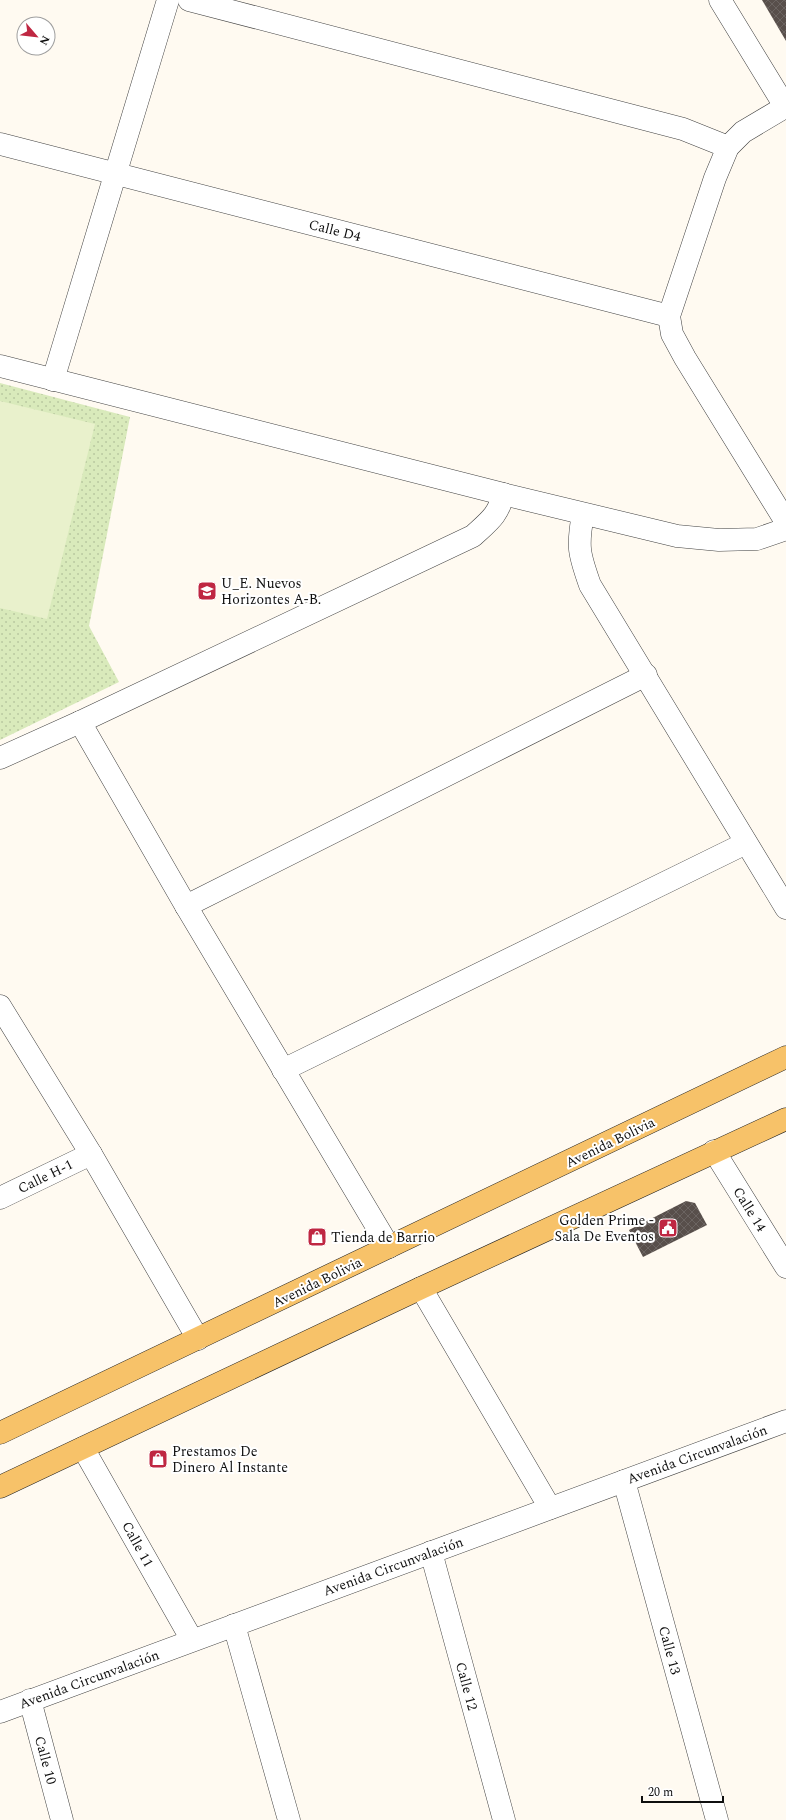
<svg xmlns="http://www.w3.org/2000/svg" width="786" height="1820" font-family="Spectral,serif">
<style>
.park{fill:url(#park-dots)}
.pitch{fill:#e9f1cc}
.building{fill:url(#building-cross-hatch)}
.lines{fill:none;stroke-linecap:round;stroke-linejoin:round}
.minor-casing{stroke:#424242;stroke-width:23}
.primary-casing{stroke:#202020;stroke-width:23}
.minor{stroke:#fff;stroke-width:22}
.primary{stroke:#f7c269;stroke-width:22}
.labels{text-anchor:middle;stroke-width:4;stroke-linejoin:round;paint-order:stroke}
.street-label{font-size:14px;fill:#0f0f0f;stroke:#fff}
.poi-label{font-size:14px;fill:#0f0f0f;stroke:#fff;text-anchor:start}
</style>
<defs>
<pattern id="park-dots" width="8" height="8" patternUnits="userSpaceOnUse"><rect width="8" height="8" fill="#d9eabb"/><path d="M2 2h.1M6 6h.1" fill="none" stroke="#b9c8a0" stroke-width="1.8" stroke-linecap="round"/></pattern>
<pattern id="building-cross-hatch" width="8" height="8" patternUnits="userSpaceOnUse"><rect width="8" height="8" fill="#584f4b"/><path d="M0 0l8 8M0 8l8-8" fill="none" stroke="#6b6461"/></pattern>
</defs>
<rect width="100%" height="100%" fill="#fffaf1"/>
<!-- park -->
<polygon class="park" points="0,383 130,417 89,626 119,682 0,740"/>
<!-- pitch -->
<polygon class="pitch" points="0,401 95,424 47,619 0,608"/>
<!-- building -->
<g class="building">
<polygon points="762,0 786,0 786,41"/>
<polygon points="686,1201 695,1203 707,1225 643,1257 629,1230"/>
</g>
<g class="lines">
<!-- minor casing -->
<g class="minor-casing">
<g id="minor">
<polyline points="189,0 683,129 728,147"/>
<polyline points="720,0 786,108"/>
<polyline points="785,107 743,132 728,147 715,178 669,316 672,334 685,358 786,522"/>
<polyline points="0,144 669,316"/>
<polyline points="0,366 503,494 677,536 719,540 757,539 786,529"/>
<polyline points="53,380 168,0"/>
<path d="M583,514C577,547 579,554 590,585L786,908"/>
<polyline points="80,722 186,906 389,1247"/>
<path d="M0,758L80,722L473,536C488,522 499,515 503,494"/>
<polyline points="186,906 646,675"/>
<polyline points="0,1006 91,1154 198,1339"/>
<polyline points="283,1070 746,843"/>
<polyline points="714,1151 786,1267"/>
<polyline points="0,1198 91,1154"/>
<polyline points="421,1288 550,1508"/>
<polyline points="83,1448 192,1640"/>
<polyline points="624,1481 717,1820"/>
<polyline points="431,1552 504,1820"/>
<polyline points="234,1625 289,1820"/>
<polyline points="30,1700 62,1820"/>
<polyline points="0,1712 786,1421"/>
</g>
</g>
<!-- primary casing -->
<g class="primary-casing">
<g id="primary">
<polyline points="0,1433 786,1057"/>
<polyline points="0,1487 421,1288 786,1119"/>
</g>
</g>
<!-- minor -->
<use href="#minor" class="minor"/>
<!-- primary -->
<use href="#primary" class="primary"/>
</g>
<!-- icons -->
<defs>
<g id="school-square" transform="scale(1)"><rect x="-9" y="-9" width="18" height="18" rx="4" fill="#bf2742" stroke="#fff"/><path d="M0-5L7-2L0 1L-7-2ZM-4 1L0 2.5L4 1V4Q0 6-4 4Z" fill="#fff"/></g>
<g id="civic-square" transform="scale(1)"><rect x="-9" y="-9" width="18" height="18" rx="4" fill="#bf2742" stroke="#fff"/><path d="M-.6-6.5H3V-4.5H.6V-3L4-1V1h2V6H-6V1h2V-1L-.6-3ZM-1.2 2.5V6h2.4V2.5Z" fill="#fff"/></g>
<g id="shop-square" transform="scale(1)"><rect x="-9" y="-9" width="18" height="18" rx="4" fill="#bf2742" stroke="#fff"/><path d="M-5-2.5h2.3a2.7 3.5 0 0 1 5.4 0H5L5.5 6h-11ZM-1.5-2.5h3a1.5 2.3 0 0 0-3 0Z" fill="#fff"/></g>
</defs>
<g fill-rule="evenodd">
<use href="#school-square" x="207" y="591"/>
<use href="#civic-square" x="668" y="1228"/>
<use href="#shop-square" x="317" y="1237"/>
<use href="#shop-square" x="158" y="1459"/>
</g>
<g class="labels">
<!-- street labels -->
<g class="street-label">
<text transform="translate(335 230) rotate(14)" y="5">Calle D4</text>
<text transform="translate(610 1142) rotate(-26)" y="5">Avenida Bolivia</text>
<text transform="translate(45 1176) rotate(-26)" y="5">Calle H-1</text>
<text transform="translate(750 1209) rotate(58)" y="5">Calle 14</text>
<text transform="translate(317 1282) rotate(-26)" y="5">Avenida Bolivia</text>
<text transform="translate(697 1454) rotate(-20)" y="5">Avenida Circunvalación</text>
<text transform="translate(138 1544) rotate(61)" y="5">Calle 11</text>
<text transform="translate(393 1566) rotate(-20)" y="5">Avenida Circunvalación</text>
<text transform="translate(670 1650) rotate(75)" y="5">Calle 13</text>
<text transform="translate(89 1679) rotate(-20)" y="5">Avenida Circunvalación</text>
<text transform="translate(467 1686) rotate(75)" y="5">Calle 12</text>
<text transform="translate(46 1760) rotate(75)" y="5">Calle 10</text>
</g>
<!-- poi labels -->
<g class="poi-label">
<text x="221" y="588">U_E. Nuevos<tspan x="221" dy="16">Horizontes A-B.</tspan></text>
<text x="654" y="1225" text-anchor="end">Golden Prime -<tspan x="654" dy="16">Sala De Eventos</tspan></text>
<text x="331" y="1242">Tienda de Barrio</text>
<text x="172" y="1456">Prestamos De<tspan x="172" dy="16">Dinero Al Instante</tspan></text>
</g>
</g>
<!-- north arrow -->
<g transform="translate(36 36) rotate(118)"><circle r="19" fill="#ffffff" stroke="#9f9f9f"/>
<path d="M0-3L7 15L0 10L-7 15Z" fill="#bf2742"/>
<text y="-6" font-size="11" font-weight="bold" text-anchor="middle" fill="#0f0f0f">N</text>
</g>
<!-- scale -->
<path d="M642 1796v6h81v-6" fill="none" stroke="#0f0f0f" stroke-width="2"/>
<text x="648" y="1796" font-size="12" fill="#0f0f0f" stroke="#ffffff" stroke-width="3" paint-order="stroke">20 m</text>
</svg>
